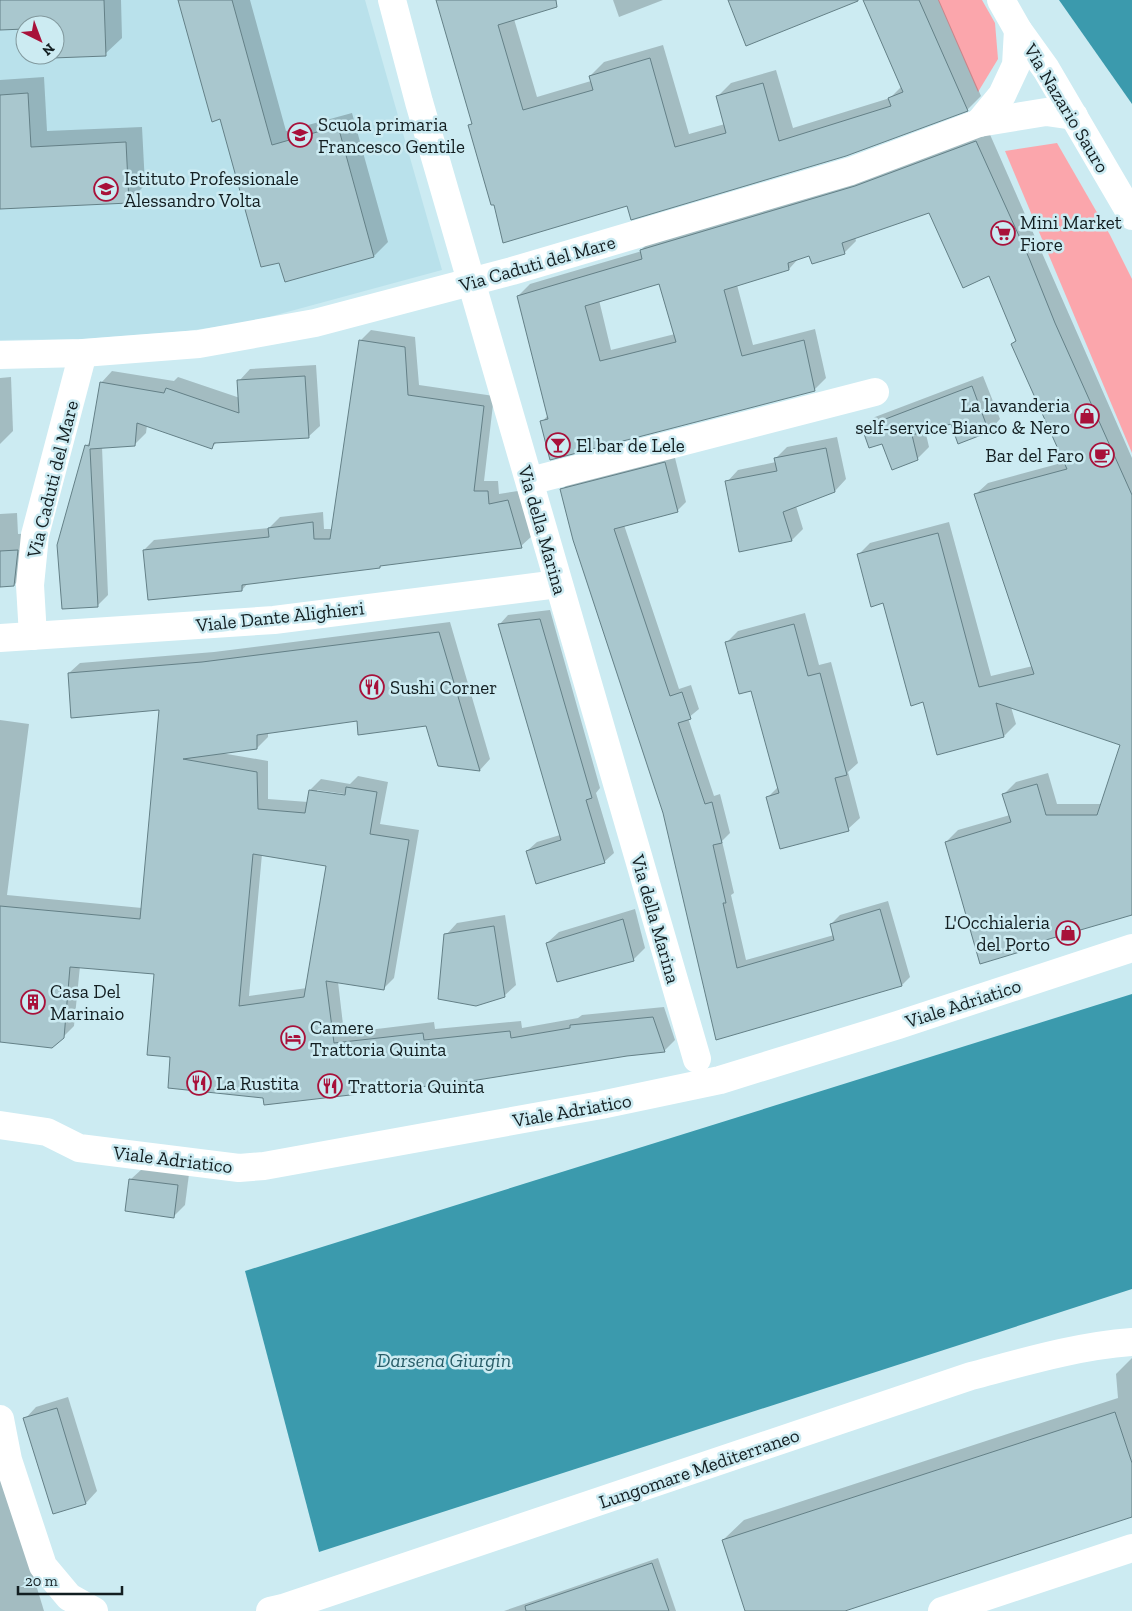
<svg xmlns="http://www.w3.org/2000/svg" width="1132" height="1611" font-family="'Zilla Slab',serif">
<style>
.built{fill:#b9e1eb;fill-rule:evenodd}
.green{fill:#fba6ac}
.water{fill:#3b9aad}
.shadow{fill:#0003;fill-rule:evenodd}
.building{fill:#a9c7ce;stroke:#648087;fill-rule:evenodd}
.lines{fill:none;stroke-linecap:round;stroke-linejoin:round}
.minor{stroke:#fff;stroke-width:28}
.labels{text-anchor:middle;stroke-width:5;stroke-linejoin:round;paint-order:stroke}
.street-label{font-size:19px;fill:#131e21;stroke:#ccebf2}
.poi-label{font-size:19px;fill:#131e21;stroke:#ccebf2;text-anchor:start}
.water-label{font-size:20px;font-style:italic;fill:#295d68;stroke:#ccebf2}
</style>
<rect width="100%" height="100%" fill="#ccebf2"/>
<!-- built -->
<path class="built" d="M0,0H365L442,270L250,322L187,331L83,339L0,340ZM25,25H55V55H25Z"/>
<!-- green -->
<g class="green">
<polygon points="938,0 982,0 995,23 998,59 978,92"/>
<polygon points="1057,143 1110,235 1132,279 1132,453 1005,151"/>
</g>
<!-- water -->
<g class="water">
<polygon points="1059,0 1132,0 1132,104"/>
<polygon points="1132,994 1132,1289 319,1552 245,1271"/>
</g>
<!-- shadow -->
<g class="shadow">
<polygon points="0,0 121,0 122,38 105,54 27,57 27,55 55,55 55,25 25,25 25,27 0,28"/>
<polygon points="179,0 250,0 286,131 352,113 388,242 374,256 286,280 280,261 221,118"/>
<polygon points="438,0 547,0 514,19 537,97 591,81 590,76 604,62 663,45 689,134 725,124 717,97 731,83 776,70 793,128 890,98 902,86 864,0 939,0 981,96 967,110 628,204 469,126 472,123"/>
<polygon points="613,0 663,0 619,17"/>
<polygon points="44,77 47,131 142,127 145,185 129,201 0,208 0,80"/>
<path d="M988,130L1132,458V914L1039,941L1033,947L946,842L958,830L1010,815L1004,794L1016,782L1048,773L1057,804H1102L1122,744L1011,707L1016,724L1004,736L938,753L924,701L884,602L859,554L870,543L949,522L991,676L1033,666L976,494L988,483L1065,462L1012,344L1017,340L990,274L930,212L855,237L856,241L844,253L810,255L799,258L789,269L737,285L753,345L815,329L826,378L814,390L542,422L548,415L518,296L530,284L642,251L641,250L653,238ZM660,282L675,334L611,350L599,300Z"/>
<polygon points="371,330 415,337 419,385 494,396 484,481 498,481 499,494 518,491 532,536 521,546 382,564 380,567 248,583 242,590 144,550 154,540 269,528 280,517 323,512 324,529 333,529 360,341"/>
<polygon points="316,365 320,426 308,437 217,442 212,447 147,425 146,433 134,445 102,447 108,595 97,606 86,446 92,440 101,383 112,371 174,381 178,377 240,398 239,381 250,369"/>
<polygon points="983,376 1000,419 989,431 959,443 952,422 925,430 929,447 918,458 863,429 875,417"/>
<polygon points="11,377 13,431 0,444 0,378"/>
<polygon points="837,437 846,479 835,491 796,506 803,529 792,540 740,550 727,482 738,470 776,462 776,458 787,447"/>
<polygon points="674,454 686,502 677,511 624,525 679,689 691,685 699,709 688,718 714,796 720,794 730,833 722,841 734,893 731,895 746,960 834,935 831,924 840,915 888,901 910,977 902,985 717,1039 664,812 562,490 570,481"/>
<polygon points="17,513 18,534 34,533 31,568 14,585 0,586 0,514"/>
<polygon points="550,610 600,788 596,793 614,853 604,862 527,851 537,842 560,835 499,625 508,615"/>
<polygon points="805,613 819,665 831,662 858,763 848,772 860,818 848,829 768,797 778,787 752,690 726,643 738,631"/>
<path d="M450,622L490,759L480,770L427,724L358,720L268,732V737L257,748L221,753L268,761V799L308,802L310,790L321,779L350,784L358,776L388,782L380,824L419,830L394,978L383,989L338,982L344,1033L434,1022L435,1029L521,1021L522,1028L578,1018L582,1015L664,1007L675,1040L664,1051L264,1097L172,1056L155,973L80,966L74,1026L63,1037L0,1041V720L29,724L7,895L142,908L161,709L69,673L80,663L214,652ZM317,790L351,795V798L317,792ZM262,854L327,865L307,988L249,996Z"/>
<polygon points="635,909 645,948 633,960 547,943 559,932"/>
<polygon points="505,915 516,985 504,996 446,935 457,923"/>
<polygon points="142,1169 189,1174 185,1205 174,1216 130,1180"/>
<polygon points="1132,1358 1132,1516 841,1611 746,1611 723,1540 744,1520 1118,1398 1116,1374"/>
<polygon points="68,1397 97,1491 86,1503 53,1513 25,1419 36,1407"/>
<polygon points="0,1476 3,1476 44,1611 0,1611"/>
<polygon points="658,1558 676,1611 504,1611"/>
</g>
<!-- building -->
<g class="building">
<polygon points="0,0 104,0 106,56 26,59 26,55 55,55 55,25 25,25 25,29 0,30"/>
<polygon points="178,0 232,0 272,145 338,126 374,257 285,282 279,263 261,267 220,119 212,122"/>
<polygon points="436,0 556,0 557,7 498,25 523,110 593,90 589,76 650,58 675,147 726,133 716,96 763,83 779,141 891,106 888,98 903,92 863,0 919,0 968,111 846,156 631,220 627,206 503,243 494,205 491,205 468,125 472,124"/>
<polygon points="728,0 858,0 858,1 746,46"/>
<polygon points="28,93 31,147 126,142 129,203 0,209 0,95"/>
<path d="M976,141L1029,258L1055,323L1132,495V915L1032,944L1033,948L980,964L945,842L1011,822L1002,794L1037,784L1046,815H1097L1120,745L996,703L1004,737L937,755L923,702L911,706L883,603L871,607L857,554L938,533L979,687L1034,674L974,494L1067,469L1011,344L1016,341L989,276L963,288L929,213L842,243L845,254L812,264L809,256L788,263L789,270L724,290L742,356L804,340L815,391L550,460L540,421L548,419L517,296L642,259L640,250L855,186ZM659,284L676,342L600,361L585,306Z"/>
<polygon points="359,340 405,347 408,395 484,406 474,491 488,491 489,504 508,500 522,548 380,566 380,568 242,585 242,591 148,600 143,550 269,537 268,528 313,522 314,539 330,539"/>
<polygon points="305,376 309,438 214,443 212,449 137,423 135,446 90,449 98,607 62,609 57,545 85,445 89,446 100,382 164,393 166,388 239,413 237,380"/>
<polygon points="972,386 989,432 958,444 951,424 912,435 918,460 892,470 882,444 869,448 862,428"/>
<polygon points="826,448 835,492 783,512 792,541 739,552 725,481 777,471 774,458"/>
<polygon points="665,462 678,512 614,529 670,696 682,692 691,719 678,723 705,804 712,802 722,843 713,845 726,903 723,903 737,968 834,940 830,924 880,909 902,986 716,1040 663,813 573,540 560,489"/>
<polygon points="18,550 14,586 0,587 0,551"/>
<polygon points="540,619 592,798 586,800 605,863 536,884 526,851 561,840 498,624"/>
<polygon points="794,624 808,676 820,673 847,775 835,778 849,831 780,849 766,797 779,793 751,691 739,694 725,642"/>
<path d="M439,632L480,771L438,766L426,726L358,735L357,721L257,735V749L183,759L257,772L258,809L305,813L309,790L345,795L346,787L377,792L370,834L409,840L384,990L326,981L334,1043L423,1033L424,1040L510,1031L511,1038L570,1028V1025L653,1017L665,1052L627,1056L471,1081L264,1105L263,1098L168,1088L170,1057L147,1055L154,974L70,967L64,1038L52,1048L0,1042V906L140,919L159,710L71,718L68,673L202,662ZM253,854L326,866L304,997L239,1006Z"/>
<polygon points="623,919 634,961 557,982 546,943"/>
<polygon points="494,926 505,997 476,1006 438,999 444,934"/>
<polygon points="129,1179 178,1185 174,1218 125,1211"/>
<polygon points="57,1408 86,1504 53,1514 23,1418"/>
<polygon points="1115,1412 1132,1463 1132,1517 845,1611 745,1611 722,1540"/>
<polygon points="652,1563 669,1611 526,1611 525,1606"/>
</g>
<g class="lines">
<!-- minor -->
<g class="minor">
<polyline points="392,0 419,102 697,1059"/>
<polyline points="1001,0 1018,30 1046,69 1132,216"/>
<polyline points="979,123 1002,95 1016,65 1018,30"/>
<polyline points="0,355 83,353 199,344 315,323 512,271 851,171 979,123 1046,112 1074,116"/>
<polyline points="530,481 875,392"/>
<polyline points="33,636 30,585 35,535 83,353"/>
<polyline points="0,638 274,620 558,584"/>
<polyline points="0,1125 47,1132 79,1148 239,1168 264,1166 601,1105 720,1080 898,1025 1132,948"/>
<polyline points="0,1419 8,1460 43,1566 69,1597 94,1611"/>
<path d="M270,1611L283,1608L971,1376C1024,1362 1077,1346 1132,1342"/>
<polyline points="942,1611 1132,1548"/>
</g>
</g>
<!-- icons -->
<defs>
<g id="school-ring" transform="scale(1.25)"><circle r="9.5" fill="#ccebf2" stroke="#a8113a" stroke-width="1.5"/><path d="M0-5L7-2L0 1L-7-2ZM-4 1L0 2.5L4 1V4Q0 6-4 4Z" fill="#a8113a"/></g>
<g id="supermarket-ring" transform="scale(1.25)"><circle r="9.5" fill="#ccebf2" stroke="#a8113a" stroke-width="1.5"/><path d="M-6-5.5h2.5l.6 2H6L4.5 2H-2.5L-4.4-4H-6ZM-1.5 3.2a1.3 1.3 0 1 0 .1 0ZM3 3.2a1.3 1.3 0 1 0 .1 0Z" fill="#a8113a"/></g>
<g id="shop-ring" transform="scale(1.25)"><circle r="9.5" fill="#ccebf2" stroke="#a8113a" stroke-width="1.5"/><path d="M-5-2.5h2.3a2.7 3.5 0 0 1 5.4 0H5L5.5 6h-11ZM-1.5-2.5h3a1.5 2.3 0 0 0-3 0Z" fill="#a8113a"/></g>
<g id="bar-ring" transform="scale(1.25)"><circle r="9.5" fill="#ccebf2" stroke="#a8113a" stroke-width="1.5"/><path d="M-6-5H6L.8 .8V4.5H3.5V6h-7V4.5H-.8V.8Z" fill="#a8113a"/></g>
<g id="cafe-ring" transform="scale(1.25)"><circle r="9.5" fill="#ccebf2" stroke="#a8113a" stroke-width="1.5"/><path d="M-5.5-4.5H6V0H3Q3 3.5 0 3.5H-2.5Q-5.5 3.5-5.5 0ZM3-3.2v2h1.7v-2ZM-6 4.5H4V6H-6Z" fill="#a8113a"/></g>
<g id="restaurant-ring" transform="scale(1.25)"><circle r="9.5" fill="#ccebf2" stroke="#a8113a" stroke-width="1.5"/><path d="M-5-6h1v4h1v-4h1v4h1v-4h1v5L-1.5 .5V6h-2V.5L-5-1ZM5-6V6H3V1.5H1.5Q1.5-4 5-6Z" fill="#a8113a"/></g>
<g id="building-ring" transform="scale(1.25)"><circle r="9.5" fill="#ccebf2" stroke="#a8113a" stroke-width="1.5"/><path d="M-4-6H4V6H1V3H-1V6H-4ZM-2.5-4.3h1.7v1.8h-1.7ZM.8-4.3h1.7v1.8H.8ZM-2.5-1h1.7V.8h-1.7ZM.8-1h1.7V.8H.8Z" fill="#a8113a"/></g>
<g id="hotel-ring" transform="scale(1.25)"><circle r="9.5" fill="#ccebf2" stroke="#a8113a" stroke-width="1.5"/><path d="M-6-4.5h1.5V1H6V5H4.5V3h-9V5H-6ZM-4 0a1.8 1.8 0 1 1 3.6 0ZM.5 0V-2.5h3Q6-2.5 6 0Z" fill="#a8113a"/></g>
</defs>
<g fill-rule="evenodd">
<use href="#school-ring" x="300" y="135"/>
<use href="#school-ring" x="106" y="189"/>
<use href="#supermarket-ring" x="1003" y="233"/>
<use href="#shop-ring" x="1087" y="416"/>
<use href="#bar-ring" x="558" y="445"/>
<use href="#cafe-ring" x="1102" y="455"/>
<use href="#restaurant-ring" x="372" y="687"/>
<use href="#shop-ring" x="1068" y="933"/>
<use href="#building-ring" x="33" y="1002"/>
<use href="#hotel-ring" x="293" y="1038"/>
<use href="#restaurant-ring" x="199" y="1083"/>
<use href="#restaurant-ring" x="330" y="1086"/>
</g>
<g class="labels">
<!-- street labels -->
<g class="street-label">
<text transform="translate(1067 108) rotate(59)" y="7">Via Nazario Sauro</text>
<text transform="translate(537 263) rotate(-16)" y="7">Via Caduti del Mare</text>
<text transform="translate(52 479) rotate(-76)" y="7">Via Caduti del Mare</text>
<text transform="translate(543 530) rotate(74)" y="7">Via della Marina</text>
<text transform="translate(280 616) rotate(-6)" y="7">Viale Dante Alighieri</text>
<text transform="translate(656 919) rotate(74)" y="7">Via della Marina</text>
<text transform="translate(963 1003) rotate(-18)" y="7">Viale Adriatico</text>
<text transform="translate(572 1110) rotate(-10)" y="7">Viale Adriatico</text>
<text transform="translate(173 1159) rotate(7)" y="7">Viale Adriatico</text>
<text transform="translate(699 1468) rotate(-19)" y="7">Lungomare Mediterraneo</text>
</g>
<!-- poi labels -->
<g class="poi-label">
<text x="318" y="131">Scuola primaria<tspan x="318" dy="22">Francesco Gentile</tspan></text>
<text x="124" y="185">Istituto Professionale<tspan x="124" dy="22">Alessandro Volta</tspan></text>
<text x="1020" y="229">Mini Market<tspan x="1020" dy="22">Fiore</tspan></text>
<text x="1070" y="412" text-anchor="end">La lavanderia<tspan x="1070" dy="22">self-service Bianco &amp; Nero</tspan></text>
<text x="576" y="452">El bar de Lele</text>
<text x="1084" y="462" text-anchor="end">Bar del Faro</text>
<text x="390" y="694">Sushi Corner</text>
<text x="1050" y="929" text-anchor="end">L'Occhialeria<tspan x="1050" dy="22">del Porto</tspan></text>
<text x="50" y="998">Casa Del<tspan x="50" dy="22">Marinaio</tspan></text>
<text x="310" y="1034">Camere<tspan x="310" dy="22">Trattoria Quinta</tspan></text>
<text x="216" y="1090">La Rustita</text>
<text x="348" y="1093">Trattoria Quinta</text>
</g>
<!-- water labels -->
<g class="water-label">
<text x="444" y="1367">Darsena Giurgin</text>
</g>
</g>
<!-- north arrow -->
<g transform="translate(40 40) rotate(138)"><circle r="24" fill="#ccebf2" stroke="#82999e"/>
<path d="M0-4L9 19L0 12L-9 19Z" fill="#a8113a"/>
<text y="-8" font-size="14" font-weight="bold" text-anchor="middle" fill="#131e21">N</text>
</g>
<!-- scale -->
<path d="M18 1586v8h104v-8" fill="none" stroke="#131e21" stroke-width="2.5"/>
<text x="25" y="1586" font-size="15" fill="#131e21" stroke="#ccebf2" stroke-width="4" paint-order="stroke">20 m</text>
</svg>
